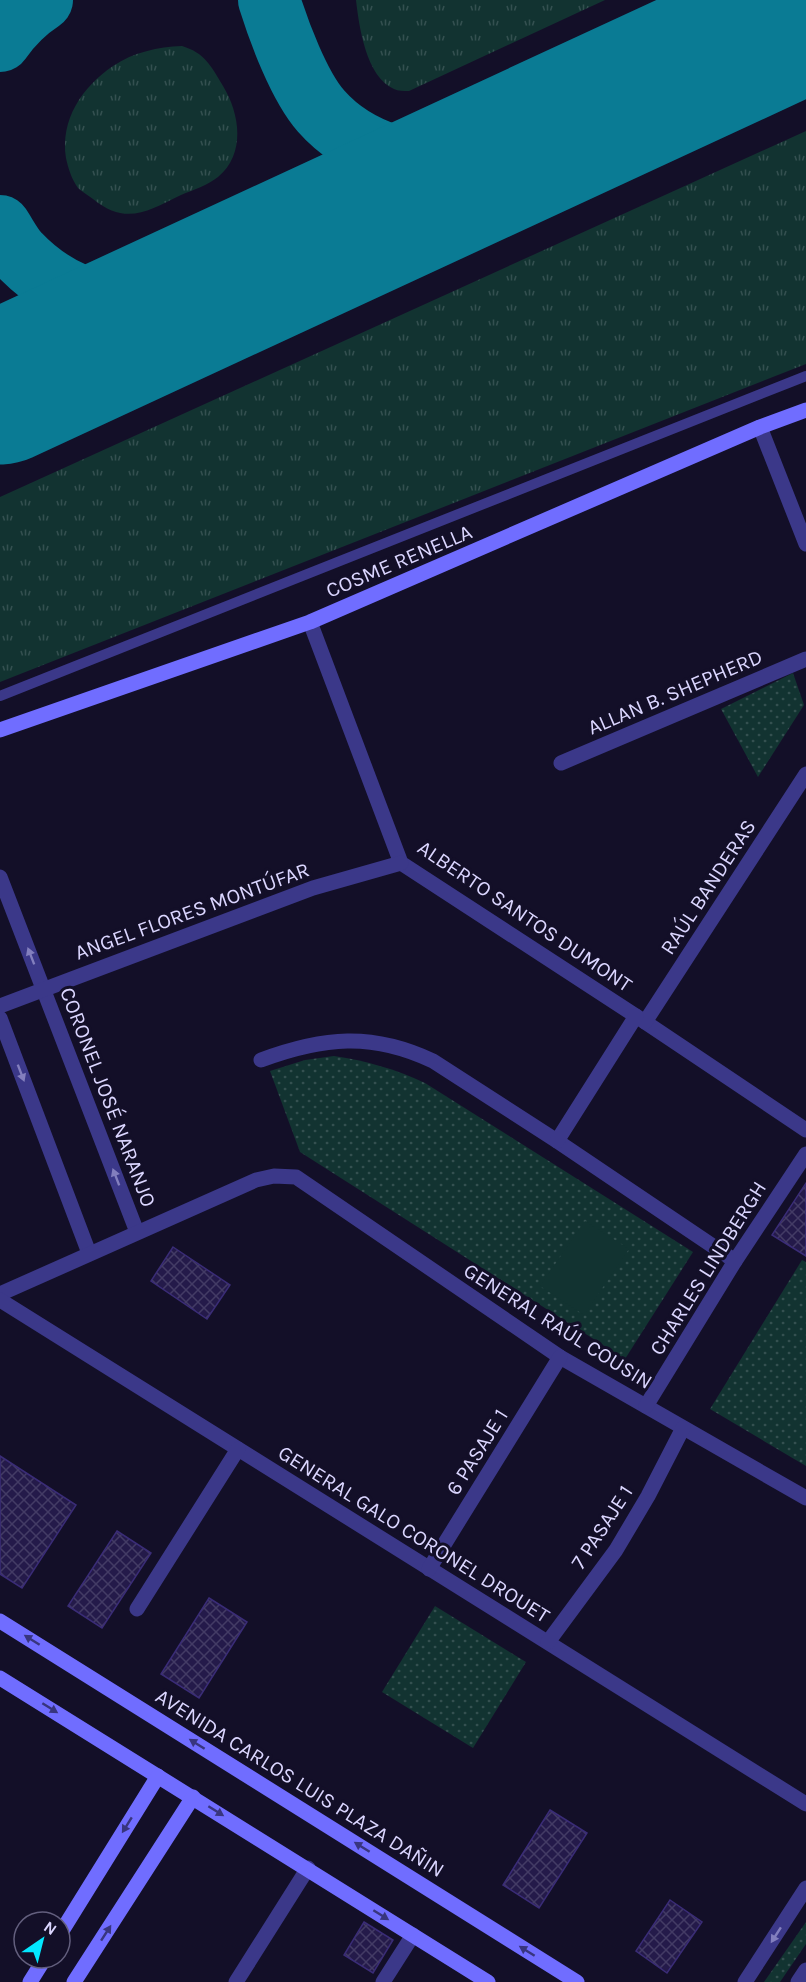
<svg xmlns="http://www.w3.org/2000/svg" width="806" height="1982" font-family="Karla,sans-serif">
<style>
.grass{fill:url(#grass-tufts)}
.park{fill:url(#park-dots)}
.garden{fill:#123331}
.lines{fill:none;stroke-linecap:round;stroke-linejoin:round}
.taxiway{stroke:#0a7b94;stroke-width:62}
.runway{stroke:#0a7b94;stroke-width:153}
.building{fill:url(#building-cross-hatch);stroke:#3a2c77;stroke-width:1.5}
.lane{stroke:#3b3889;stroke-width:10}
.street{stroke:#3b3889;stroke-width:15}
.secondary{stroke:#706dff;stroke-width:15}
.oneway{fill:#837fbe}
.oneway2{fill:#38357e}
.labels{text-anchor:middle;stroke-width:6;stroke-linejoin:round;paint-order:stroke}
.street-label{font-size:21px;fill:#dbd6ff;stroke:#130f28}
</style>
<defs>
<pattern id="grass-tufts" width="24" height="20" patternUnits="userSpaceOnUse" patternTransform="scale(1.5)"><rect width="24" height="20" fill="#123331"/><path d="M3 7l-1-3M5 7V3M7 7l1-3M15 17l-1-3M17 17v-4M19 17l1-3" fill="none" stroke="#345050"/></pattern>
<pattern id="park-dots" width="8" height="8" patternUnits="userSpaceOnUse" patternTransform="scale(1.5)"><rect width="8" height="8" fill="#123331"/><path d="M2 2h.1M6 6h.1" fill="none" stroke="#345050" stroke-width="1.8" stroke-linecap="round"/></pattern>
<pattern id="building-cross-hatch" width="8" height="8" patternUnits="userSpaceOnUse" patternTransform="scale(1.5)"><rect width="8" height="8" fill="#241a4a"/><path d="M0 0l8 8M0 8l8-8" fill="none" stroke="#433b65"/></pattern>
</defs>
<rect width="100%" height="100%" fill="#130f28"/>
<!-- grass -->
<g class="grass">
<path d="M356,0H605L409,91C404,91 398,91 394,89C366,77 359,26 356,0Z"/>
<path d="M182,46C205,53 211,66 223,86C240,114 246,154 218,177C208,185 193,190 181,195C148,211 126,226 93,199C88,195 82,192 78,188C72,180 68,168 66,158C60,120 82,87 113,66C134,52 158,47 182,46Z"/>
<polygon points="806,131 806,364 0,682 0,497"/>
</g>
<!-- park -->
<g class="park">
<polygon points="793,673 804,705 758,777 721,709"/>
<path d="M334,1056C367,1061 395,1069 425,1083L693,1252L625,1359L300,1152L270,1071L305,1060Z"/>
<polygon points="802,1260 806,1262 806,1466 710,1409"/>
<polygon points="435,1606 526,1662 473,1748 382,1692"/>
<polygon points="806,1922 806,1944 780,1982 764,1982"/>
</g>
<!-- garden -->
<polygon class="garden" points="585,1221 629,1249 584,1315 540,1286"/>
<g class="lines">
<!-- taxiway -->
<g class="taxiway">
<path d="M269,0C279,32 299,86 321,111C357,152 419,170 472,162C486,160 501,154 516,149"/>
<path d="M0,41C12,24 25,11 42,0"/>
<path d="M0,226C6,235 11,245 18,253C69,307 126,313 195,298"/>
</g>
<!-- runway -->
<polyline class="runway" points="0,388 806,15"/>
</g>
<!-- building -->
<g class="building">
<polygon points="806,1183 806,1256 772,1235"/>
<polygon points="173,1247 230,1285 207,1319 151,1281"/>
<polygon points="0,1456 76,1505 22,1588 0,1574"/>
<polygon points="117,1531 151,1553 102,1628 68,1606"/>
<polygon points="209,1598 247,1622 199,1698 161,1674"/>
<polygon points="550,1810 587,1833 539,1908 503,1885"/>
<polygon points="670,1900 702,1922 667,1973 636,1951"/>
<polygon points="364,1922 393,1940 373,1973 344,1955"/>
</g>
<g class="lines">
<!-- lane -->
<polyline class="lane" points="0,696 806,376"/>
<!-- street -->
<g class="street">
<polyline points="760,427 806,544"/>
<polyline points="310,622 401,863 636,1016 806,1130"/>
<polyline points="561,763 806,659"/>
<polyline points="0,877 137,1232"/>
<polyline points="0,1006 313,888 401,863"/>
<polyline points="0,1018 89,1253"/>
<polyline points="645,1022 806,774"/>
<path d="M261,1060C323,1037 372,1032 433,1061L557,1141L735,1261"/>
<polyline points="557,1141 636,1016"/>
<polyline points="0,1294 256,1180 274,1176 296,1177 560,1357 806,1498"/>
<polyline points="0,1300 806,1804"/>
<polyline points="646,1406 735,1261 806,1154"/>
<polyline points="429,1569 560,1357"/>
<polyline points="137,1609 238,1449"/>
<polyline points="548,1642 616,1550 648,1496 683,1428"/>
<polyline points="236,1982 308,1868"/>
<polyline points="383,1982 413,1935"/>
<polyline points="745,1982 806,1888"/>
<polyline points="798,1982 806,1970"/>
</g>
<!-- secondary -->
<g class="secondary">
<polyline points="0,730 310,622 760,427 806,410"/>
<polyline points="0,1621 577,1982"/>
<polyline points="0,1678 488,1982"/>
<polyline points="60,1934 158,1776"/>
<polyline points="30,1982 45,1958"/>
<polyline points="74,1982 193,1797"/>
</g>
</g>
<!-- one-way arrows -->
<defs><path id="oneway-solid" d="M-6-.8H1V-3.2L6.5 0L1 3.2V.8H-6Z" transform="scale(1.5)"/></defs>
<g class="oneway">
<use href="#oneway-solid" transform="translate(31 956) rotate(-111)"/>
<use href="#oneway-solid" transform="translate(21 1073) rotate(69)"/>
<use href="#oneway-solid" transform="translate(116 1177) rotate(-111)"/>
<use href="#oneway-solid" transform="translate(776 1935) rotate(123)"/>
</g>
<g class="oneway2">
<use href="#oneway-solid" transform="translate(32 1640) rotate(-148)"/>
<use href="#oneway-solid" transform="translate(50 1708) rotate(32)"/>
<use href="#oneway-solid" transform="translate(197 1744) rotate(-148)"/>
<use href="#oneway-solid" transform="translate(216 1811) rotate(32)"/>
<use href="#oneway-solid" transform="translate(127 1825) rotate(122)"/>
<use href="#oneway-solid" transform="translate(362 1847) rotate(-148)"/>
<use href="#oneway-solid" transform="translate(381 1915) rotate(32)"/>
<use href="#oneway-solid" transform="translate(106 1933) rotate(-57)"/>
<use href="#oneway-solid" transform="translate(527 1951) rotate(-148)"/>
</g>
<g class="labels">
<!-- street labels -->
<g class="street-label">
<text transform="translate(399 561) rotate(-23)" y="7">COSME RENELLA</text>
<text transform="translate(675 692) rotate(-23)" y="7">ALLAN B. SHEPHERD</text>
<text transform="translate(708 887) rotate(-57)" y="7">RAÚL BANDERAS</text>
<text transform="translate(192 911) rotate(-20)" y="7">ANGEL FLORES MONTÚFAR</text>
<text transform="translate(525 916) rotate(34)" y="7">ALBERTO SANTOS DUMONT</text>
<text transform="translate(108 1097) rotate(69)" y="7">CORONEL JOSÉ NARANJO</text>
<text transform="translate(708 1268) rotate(-58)" y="7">CHARLES LINDBERGH</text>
<text transform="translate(558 1326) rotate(32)" y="7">GENERAL RAÚL COUSIN</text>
<text transform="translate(477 1452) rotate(-58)" y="7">6 PASAJE 1</text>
<text transform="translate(602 1527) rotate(-57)" y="7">7 PASAJE 1</text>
<text transform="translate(414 1534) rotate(32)" y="7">GENERAL GALO CORONEL DROUET</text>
<text transform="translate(300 1783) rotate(32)" y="7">AVENIDA CARLOS LUIS PLAZA DAÑIN</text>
</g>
</g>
<!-- north arrow -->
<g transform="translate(42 1940) rotate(35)"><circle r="28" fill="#130f28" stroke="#635f7e" stroke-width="1.5"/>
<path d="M0-4.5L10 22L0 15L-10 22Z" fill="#02e7ff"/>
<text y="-9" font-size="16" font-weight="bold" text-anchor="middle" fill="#dbd6ff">N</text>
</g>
</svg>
